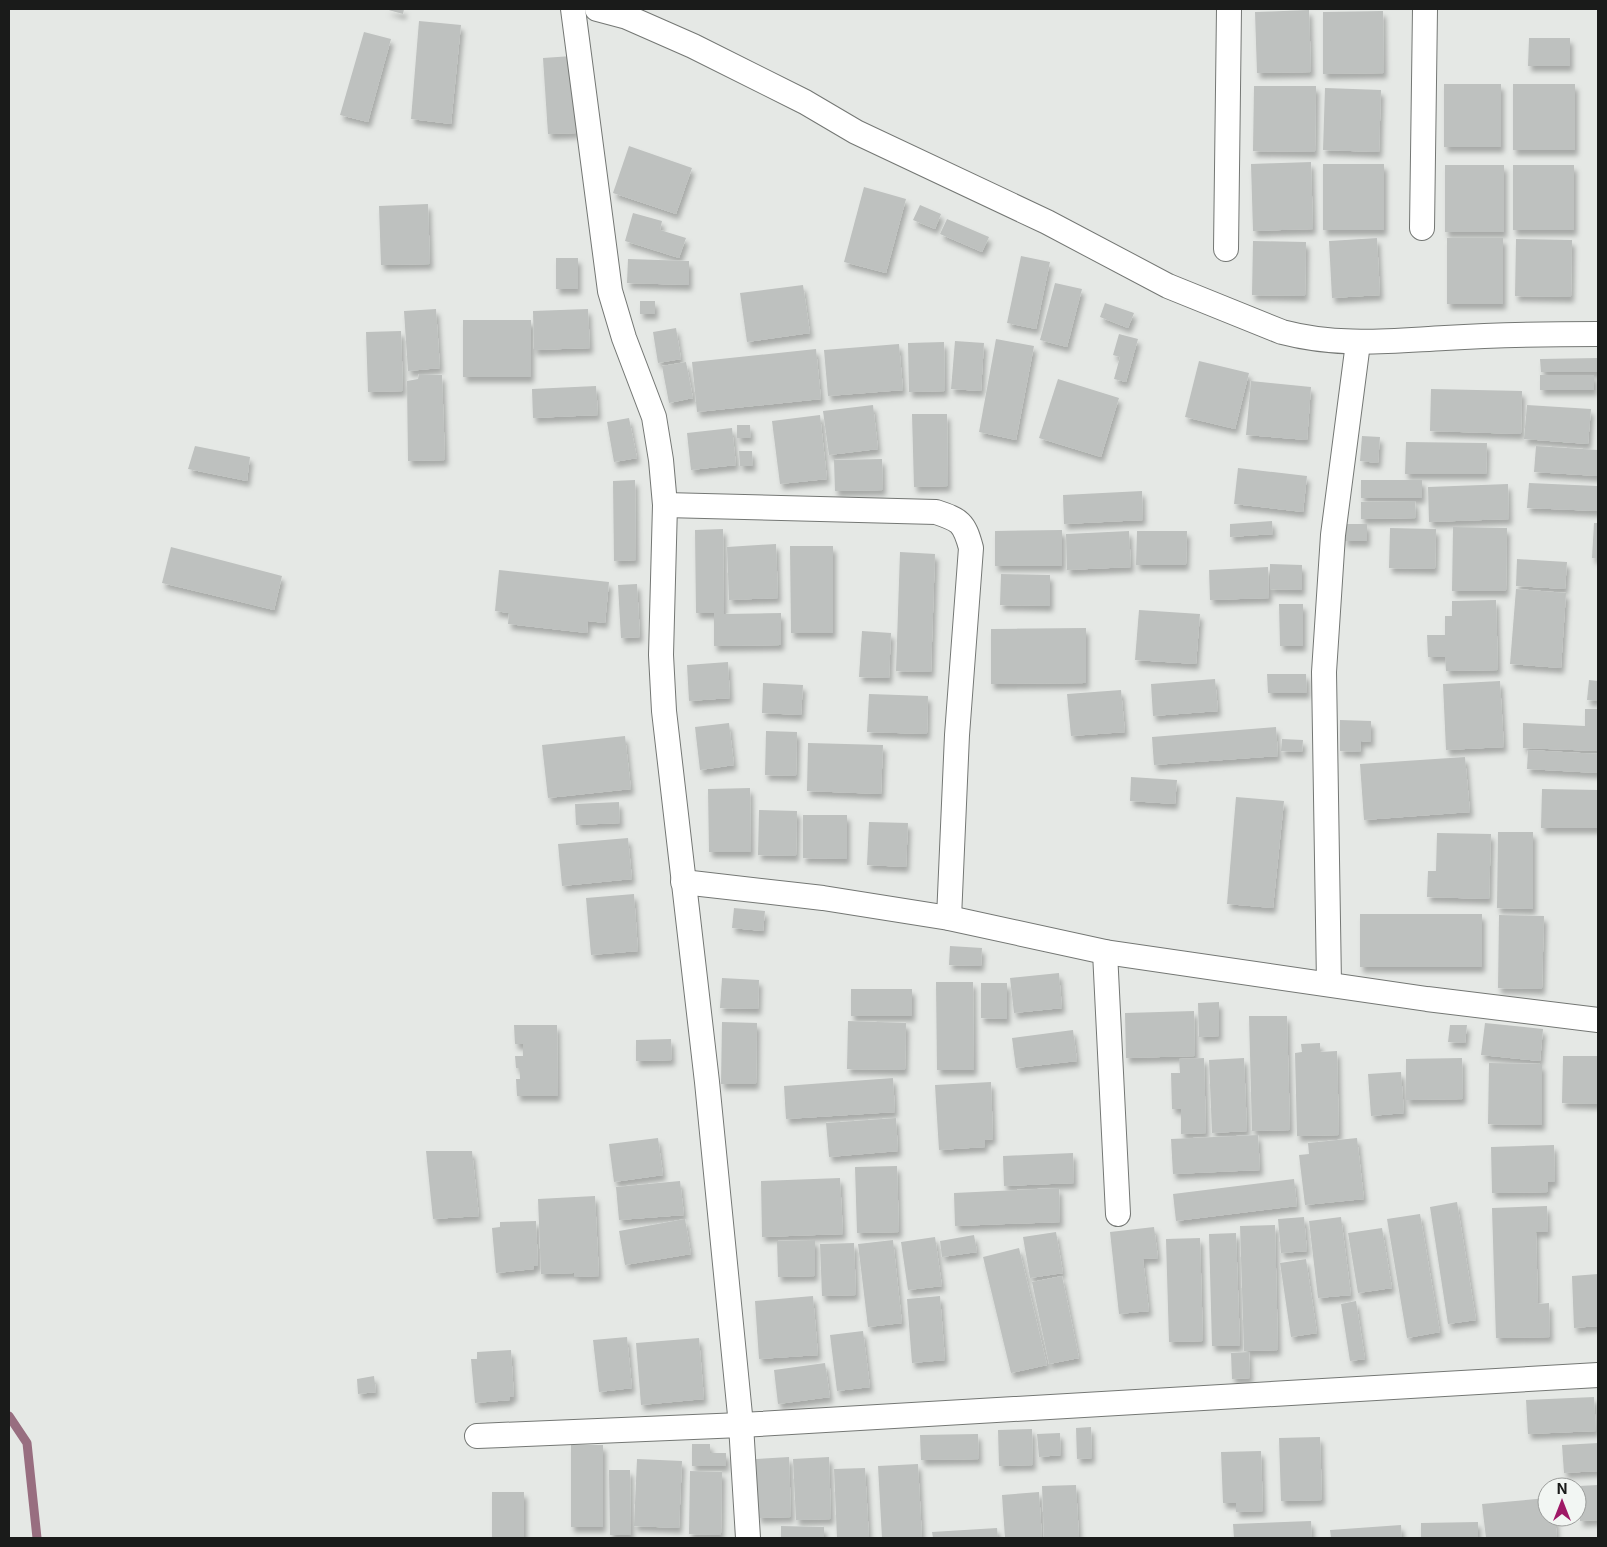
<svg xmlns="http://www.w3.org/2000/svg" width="1607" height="1547" font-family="Inter,sans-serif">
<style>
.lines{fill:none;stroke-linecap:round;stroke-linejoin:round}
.stream{stroke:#986e80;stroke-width:9}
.building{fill:#bec1bf;filter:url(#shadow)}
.street-casing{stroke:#747774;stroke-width:26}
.street{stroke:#fff;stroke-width:24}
</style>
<defs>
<filter id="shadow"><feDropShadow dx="3" dy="5.5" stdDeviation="2.5" flood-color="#0004"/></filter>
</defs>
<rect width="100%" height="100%" fill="#e5e8e5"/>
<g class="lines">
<!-- stream -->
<polyline class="stream" points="9,1416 27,1443 37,1538"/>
</g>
<!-- building -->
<g class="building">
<polygon points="385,9 404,9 403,14"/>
<polygon points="1309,10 1311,72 1257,73 1255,12"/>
<polygon points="1383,11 1384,73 1323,74 1323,12"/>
<polygon points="419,21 461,25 451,124 411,119"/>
<polygon points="364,32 391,39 368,122 340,115"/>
<polygon points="1529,38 1570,38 1570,66 1528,66"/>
<polygon points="572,56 576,133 548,134 543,58"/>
<rect x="1444" y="84" width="57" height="63"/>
<rect x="1513" y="84" width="62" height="66"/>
<polygon points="1254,86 1316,86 1315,152 1253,151"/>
<polygon points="1325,88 1381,90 1379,152 1323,150"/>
<polygon points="629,146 692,168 676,214 613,193"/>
<polygon points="1311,162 1313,229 1253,231 1251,164"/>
<rect x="1323" y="164" width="61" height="66"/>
<rect x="1445" y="165" width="59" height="67"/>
<rect x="1513" y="165" width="61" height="65"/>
<polygon points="864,187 906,199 886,273 844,262"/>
<polygon points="428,204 430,264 381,265 379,206"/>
<polygon points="920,205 941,214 935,229 913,220"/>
<polygon points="633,213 662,221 660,230 686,238 679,258 625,241"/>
<polygon points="947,219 989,237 982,252 940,234"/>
<polygon points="1377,238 1380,295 1332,298 1329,241"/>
<rect x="1447" y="238" width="56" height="66"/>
<polygon points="1516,239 1572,240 1571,297 1515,296"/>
<polygon points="1253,241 1306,242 1305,296 1252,295"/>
<polygon points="1021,256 1050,262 1036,329 1007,323"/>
<rect x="556" y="258" width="22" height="31"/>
<polygon points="628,259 689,261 689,285 627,283"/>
<polygon points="1055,283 1082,289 1067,347 1040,340"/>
<polygon points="803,285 810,333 747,342 740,293"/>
<rect x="640" y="301" width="15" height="13"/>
<polygon points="1105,303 1134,313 1128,328 1100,317"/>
<polygon points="436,309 440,368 408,371 404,311"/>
<polygon points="588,309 590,348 534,350 533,311"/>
<rect x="463" y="320" width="68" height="57"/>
<polygon points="676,328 681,359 658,363 653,332"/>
<polygon points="401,331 403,391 368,392 366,332"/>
<polygon points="1119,334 1138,339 1126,382 1114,379 1120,357 1113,355"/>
<polygon points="996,339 1034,346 1016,440 979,432"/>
<polygon points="955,341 984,343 981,391 951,389"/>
<polygon points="944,342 945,391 909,392 908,343"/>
<polygon points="899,344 903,390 828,396 824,350"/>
<polygon points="816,349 821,399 697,412 692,362"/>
<polygon points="1598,358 1598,372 1541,372 1540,359"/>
<polygon points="1199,361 1249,373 1235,429 1185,417"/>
<polygon points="686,362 693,398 669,403 662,366"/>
<polygon points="419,374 442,375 445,460 408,461 407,381 418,379"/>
<rect x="1540" y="375" width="54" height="15"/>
<polygon points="1058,379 1119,398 1101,457 1039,438"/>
<polygon points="1251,381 1311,387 1307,440 1246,435"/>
<polygon points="596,386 598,415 533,418 532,389"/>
<polygon points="1431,389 1522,391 1521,434 1430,431"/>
<polygon points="873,405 878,449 829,455 823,411"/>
<polygon points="1527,405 1591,409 1588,444 1524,439"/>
<polygon points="912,414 947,414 948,486 914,487"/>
<polygon points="820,415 827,479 780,484 772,421"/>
<polygon points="629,418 637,458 614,462 607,422"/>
<polygon points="737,425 750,425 751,438 737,438"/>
<polygon points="732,428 736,465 691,470 687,433"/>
<polygon points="1362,436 1380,437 1378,463 1360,461"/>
<polygon points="1406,442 1487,443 1486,474 1405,474"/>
<polygon points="195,446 250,457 247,481 188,469"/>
<polygon points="1536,446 1598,450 1598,476 1534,472"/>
<polygon points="739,451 752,451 753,466 740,466"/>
<polygon points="882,459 883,490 835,491 834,460"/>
<polygon points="1238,468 1307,476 1303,512 1234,504"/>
<polygon points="635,480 636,560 614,561 613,481"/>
<rect x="1361" y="480" width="61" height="18"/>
<polygon points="1529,483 1598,486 1598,511 1527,508"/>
<polygon points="1508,484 1509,519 1429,522 1428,487"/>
<polygon points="1142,491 1143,520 1064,524 1063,495"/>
<polygon points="1415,501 1416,518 1361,519 1361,502"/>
<polygon points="1272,521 1273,534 1230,537 1230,524"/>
<polygon points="1594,523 1598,523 1598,558 1592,558"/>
<rect x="1344" y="524" width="23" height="17"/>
<polygon points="1453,527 1507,528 1506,591 1452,591"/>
<polygon points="1390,528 1436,529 1435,569 1389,568"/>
<polygon points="723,529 724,614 781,613 781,645 714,646 714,613 696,613 695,530"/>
<polygon points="1062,530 1062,566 995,566 995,531"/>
<polygon points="1129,531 1131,567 1067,570 1066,534"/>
<polygon points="1137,531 1187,531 1186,565 1136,565"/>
<polygon points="776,544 778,598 729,600 727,547"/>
<polygon points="790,546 833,546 833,633 791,633"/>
<polygon points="171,547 282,576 274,610 162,583"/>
<polygon points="900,552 935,554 931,672 896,671"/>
<polygon points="1517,559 1567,562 1565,589 1516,586"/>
<polygon points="1270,564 1302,565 1302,590 1270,589"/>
<polygon points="1268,567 1269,598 1210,600 1209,570"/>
<polygon points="499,570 609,582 605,623 588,621 587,633 508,624 509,613 495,611"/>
<polygon points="1001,574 1050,575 1050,606 1000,605"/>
<polygon points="637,584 640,637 621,638 618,585"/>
<polygon points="1516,589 1566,593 1561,668 1510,664"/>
<polygon points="1496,600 1498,670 1446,671 1445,657 1428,657 1427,635 1445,635 1445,616 1452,616 1452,601"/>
<polygon points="1279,604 1303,604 1303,646 1280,646"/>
<polygon points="1139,610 1200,614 1196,664 1135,660"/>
<polygon points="1086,628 1086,683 991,684 991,629"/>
<polygon points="862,631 891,633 889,678 859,677"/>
<polygon points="728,662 730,698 689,701 687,665"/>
<polygon points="1267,674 1306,674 1307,693 1268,693"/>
<polygon points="1215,679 1218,711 1153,716 1151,684"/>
<polygon points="1589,680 1598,681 1598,701 1587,700"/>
<polygon points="1500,681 1504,747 1446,750 1443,684"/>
<polygon points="763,683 803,685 801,715 762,713"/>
<polygon points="1121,690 1125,732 1071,736 1067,694"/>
<polygon points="869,694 928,696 927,734 867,732"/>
<polygon points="1585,709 1598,709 1598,751 1523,748 1523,723 1585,726"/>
<polygon points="1340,720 1371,721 1371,742 1361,741 1360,752 1340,751"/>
<polygon points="729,723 734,765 700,770 695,727"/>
<polygon points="1276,727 1278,756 1154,765 1152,737"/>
<polygon points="766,731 797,732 796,776 765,775"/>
<polygon points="625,736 631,789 548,798 542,745"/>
<polygon points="1282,739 1303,740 1302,752 1281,751"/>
<polygon points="808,743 883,745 881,794 807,791"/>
<polygon points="1528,750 1598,754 1598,773 1527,769"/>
<polygon points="1465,757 1470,812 1364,820 1360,764"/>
<polygon points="1131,777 1177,780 1175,804 1130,801"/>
<polygon points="750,788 751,852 709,852 708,789"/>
<polygon points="1542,789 1598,790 1598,828 1541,828"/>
<polygon points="1236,797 1284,801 1273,908 1227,904"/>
<polygon points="619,802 620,823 576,825 575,804"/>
<polygon points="759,810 797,811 796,856 758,855"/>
<polygon points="803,815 847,815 847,859 803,858"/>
<polygon points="869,822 908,823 906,867 867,865"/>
<polygon points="1498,832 1533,832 1533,909 1497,908"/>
<polygon points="1437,833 1491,834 1489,899 1427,897 1428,871 1436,871"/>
<polygon points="628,838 632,879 562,886 558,844"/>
<polygon points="634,894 638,951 591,955 586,898"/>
<polygon points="734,908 765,911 763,931 732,928"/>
<rect x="1360" y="914" width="122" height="53"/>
<polygon points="1499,915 1544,916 1542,989 1498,988"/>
<polygon points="950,946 982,948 981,966 949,965"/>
<polygon points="1059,973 1062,1008 1014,1013 1010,978"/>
<polygon points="722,978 759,980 758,1009 720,1008"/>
<polygon points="936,982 973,982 974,1070 937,1070"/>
<polygon points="981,983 1007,983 1007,1019 981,1018"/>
<rect x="851" y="989" width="61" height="27"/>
<polygon points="1219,1002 1219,1036 1199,1037 1198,1003"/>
<polygon points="1194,1011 1195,1056 1126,1058 1125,1013"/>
<polygon points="1249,1016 1287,1016 1290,1130 1252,1131"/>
<polygon points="848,1021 906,1023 905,1070 847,1069"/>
<polygon points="722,1022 757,1023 756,1084 721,1084"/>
<polygon points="1485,1023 1543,1029 1540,1061 1481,1055"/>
<polygon points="514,1025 557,1025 558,1096 517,1096 516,1079 520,1079 520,1068 516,1068 515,1056 523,1056 523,1044 515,1044"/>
<polygon points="1450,1025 1467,1025 1465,1043 1448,1042"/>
<polygon points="1073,1030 1077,1061 1016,1068 1012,1038"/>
<polygon points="671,1039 672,1060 636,1061 636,1040"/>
<polygon points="1320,1043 1320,1052 1337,1051 1339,1135 1297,1136 1295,1053 1302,1052 1301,1044"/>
<polygon points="1563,1056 1598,1056 1598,1104 1562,1103"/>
<polygon points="1204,1058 1206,1133 1181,1134 1181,1109 1172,1109 1171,1073 1180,1073 1179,1059"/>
<polygon points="1244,1058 1247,1131 1212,1133 1209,1060"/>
<polygon points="1462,1058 1463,1099 1406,1100 1406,1059"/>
<polygon points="1489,1063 1542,1064 1542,1125 1488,1124"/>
<polygon points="1401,1072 1404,1113 1371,1116 1368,1074"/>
<polygon points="893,1078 895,1112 786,1119 784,1086"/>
<polygon points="991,1082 993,1139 985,1140 985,1147 939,1150 935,1085"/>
<polygon points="896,1118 898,1151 829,1157 826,1123"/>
<polygon points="1258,1135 1260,1170 1173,1174 1171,1139"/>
<polygon points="658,1138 663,1175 614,1182 609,1144"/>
<polygon points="1357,1138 1364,1199 1305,1205 1299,1155 1309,1154 1308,1143"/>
<polygon points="1554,1145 1555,1182 1548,1182 1548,1192 1492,1193 1491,1147"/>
<polygon points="426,1151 472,1151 479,1216 433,1219"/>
<polygon points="1073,1153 1074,1183 1004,1186 1003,1156"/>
<polygon points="897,1166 899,1232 857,1233 855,1167"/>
<polygon points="840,1178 843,1234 762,1237 761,1181"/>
<polygon points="1294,1179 1297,1206 1176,1221 1173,1194"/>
<polygon points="680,1181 684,1215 619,1220 616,1187"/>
<polygon points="1059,1188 1060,1222 955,1226 954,1193"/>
<polygon points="595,1196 599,1276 574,1277 574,1273 541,1274 538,1199"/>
<polygon points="1457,1202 1476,1320 1448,1324 1430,1207"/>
<polygon points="1547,1206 1548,1232 1536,1232 1538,1304 1549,1303 1550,1337 1496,1338 1492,1208"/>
<polygon points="1420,1214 1440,1332 1407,1338 1387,1219"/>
<polygon points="1304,1217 1307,1251 1281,1253 1278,1219"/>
<polygon points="1341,1217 1351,1295 1318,1298 1309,1221"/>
<polygon points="685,1219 691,1254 625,1265 619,1231"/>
<polygon points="536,1221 538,1266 534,1266 534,1269 496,1273 492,1228 500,1227 500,1222"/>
<polygon points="1275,1225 1278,1350 1244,1351 1240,1226"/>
<polygon points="1154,1227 1158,1258 1143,1259 1149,1311 1119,1314 1110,1232"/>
<polygon points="1382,1228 1392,1288 1358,1293 1348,1233"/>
<polygon points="1056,1232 1063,1273 1030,1278 1023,1237"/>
<polygon points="1236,1233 1240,1346 1212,1346 1209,1234"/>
<polygon points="974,1235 977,1252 942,1257 940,1241"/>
<polygon points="935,1237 942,1286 908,1290 901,1242"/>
<polygon points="1200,1238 1203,1341 1169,1342 1166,1239"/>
<polygon points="815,1240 815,1276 778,1277 777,1241"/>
<polygon points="893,1240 902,1323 868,1327 858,1244"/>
<polygon points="854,1243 856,1295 822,1296 820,1244"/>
<polygon points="1019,1248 1047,1365 1011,1373 983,1257"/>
<polygon points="1306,1259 1317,1333 1291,1337 1280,1263"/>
<polygon points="1598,1274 1598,1326 1574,1328 1572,1276"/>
<polygon points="1062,1276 1079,1358 1049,1364 1032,1282"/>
<polygon points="813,1296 818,1355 759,1359 755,1301"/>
<polygon points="940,1296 945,1360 912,1363 907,1299"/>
<polygon points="1356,1301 1365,1359 1350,1361 1341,1304"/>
<polygon points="863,1331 870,1387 837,1391 830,1335"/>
<polygon points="627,1337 632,1388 599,1392 593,1340"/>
<polygon points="699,1338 704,1399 641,1405 636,1343"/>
<polygon points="511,1350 514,1397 510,1397 510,1400 475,1403 471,1359 477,1359 477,1352"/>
<polygon points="1249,1352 1250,1378 1232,1379 1231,1353"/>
<polygon points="825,1363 830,1397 778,1404 774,1370"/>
<polygon points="374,1376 376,1392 358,1394 357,1379"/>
<polygon points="1594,1397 1596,1431 1528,1434 1526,1400"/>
<polygon points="1091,1427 1092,1458 1077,1459 1076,1428"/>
<polygon points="1032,1429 1033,1465 999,1466 998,1430"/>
<polygon points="1060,1433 1061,1455 1039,1457 1037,1434"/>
<polygon points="978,1434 979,1459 921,1460 920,1435"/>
<polygon points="1320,1437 1322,1500 1281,1501 1279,1438"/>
<polygon points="1598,1443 1598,1471 1564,1473 1562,1445"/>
<polygon points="692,1444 710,1444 710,1453 726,1453 726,1466 692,1466"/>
<rect x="571" y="1445" width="32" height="82"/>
<polygon points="1261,1451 1263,1511 1236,1512 1236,1503 1223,1503 1221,1452"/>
<polygon points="789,1457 791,1517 758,1518 756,1459"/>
<polygon points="829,1457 831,1519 796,1520 793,1459"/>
<polygon points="637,1459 682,1461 679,1528 634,1526"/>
<polygon points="918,1464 922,1538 882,1538 878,1466"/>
<polygon points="865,1468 869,1538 837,1538 834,1469"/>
<polygon points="609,1470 630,1470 631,1535 610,1535"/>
<polygon points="690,1471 722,1472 721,1535 689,1534"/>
<polygon points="1076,1485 1079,1538 1044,1538 1042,1486"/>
<polygon points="1598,1485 1598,1520 1580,1521 1579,1486"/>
<rect x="492" y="1492" width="32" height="46"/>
<polygon points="1039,1492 1042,1538 1005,1538 1002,1495"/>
<polygon points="1547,1498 1547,1517 1555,1517 1557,1538 1486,1538 1482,1504"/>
<polygon points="1311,1521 1312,1538 1234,1538 1233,1524"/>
<polygon points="1478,1522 1478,1538 1421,1538 1421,1523"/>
<polygon points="1401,1525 1402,1538 1331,1538 1330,1530"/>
<polygon points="781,1526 824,1527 824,1538 781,1538"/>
<polygon points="997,1528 998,1538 933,1538 932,1532"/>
</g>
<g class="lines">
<!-- street casing -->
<g class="street-casing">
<g id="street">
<polyline points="573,9 610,291 624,338 654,417 661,460 665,505 661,655 664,711 707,1082 741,1425 748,1538"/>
<path d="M597,9L627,17L693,46L805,102L856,132L1047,222L1168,286L1282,332C1339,347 1388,341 1445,338C1496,335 1547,334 1598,334"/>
<polyline points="1422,228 1425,9"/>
<polyline points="1226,249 1229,9"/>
<path d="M665,505L936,512C960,520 964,522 971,548L957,735L949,918"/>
<polyline points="683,882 823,898 949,918 1105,952 1427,999 1598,1020"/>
<polyline points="1105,952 1118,1214"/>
<polyline points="1329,984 1324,672 1333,535 1358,343"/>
<polyline points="477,1436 741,1425 1598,1375"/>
</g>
</g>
<!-- street -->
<use href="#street" class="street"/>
</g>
<!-- border -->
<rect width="1607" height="1547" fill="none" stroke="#1a1b1a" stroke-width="20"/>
<!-- north arrow -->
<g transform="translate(1562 1502)"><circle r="24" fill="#f2f6f3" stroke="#9c9e9c"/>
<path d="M0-4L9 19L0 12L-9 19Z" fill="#9f1866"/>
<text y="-8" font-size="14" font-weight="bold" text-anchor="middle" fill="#1a1b1a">N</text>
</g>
</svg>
